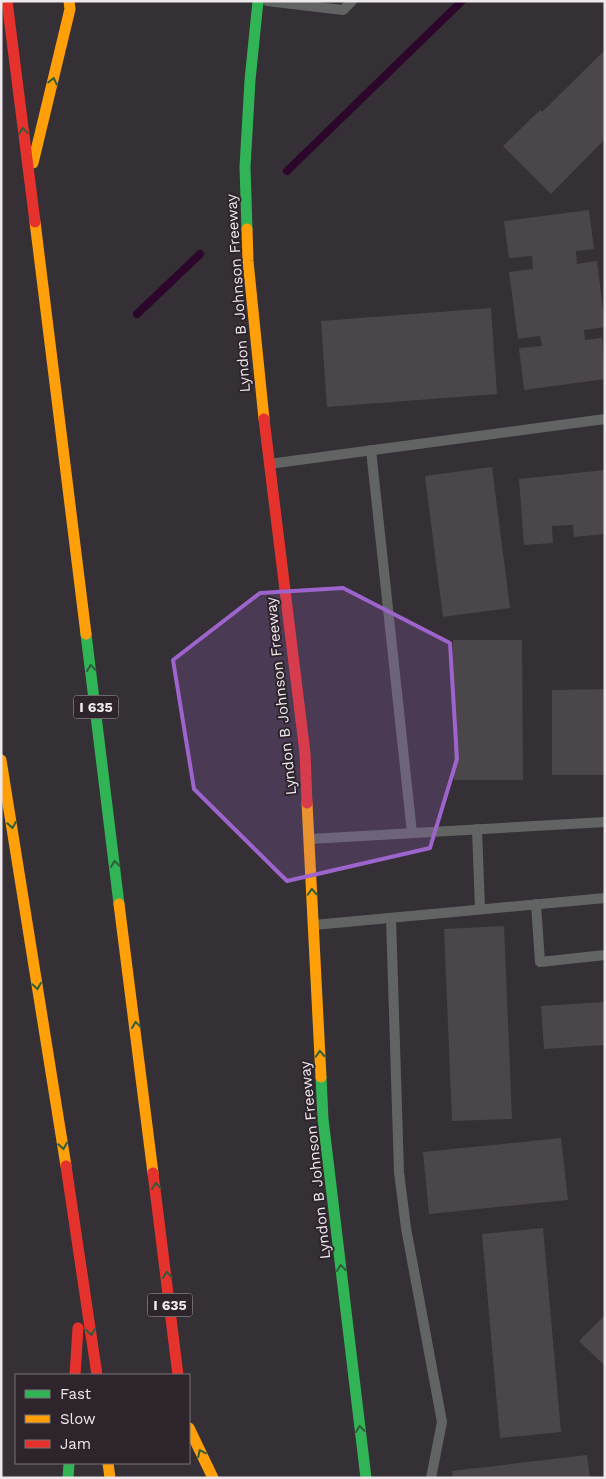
<svg xmlns="http://www.w3.org/2000/svg" width="606" height="1479" font-family="'Work Sans',sans-serif">
<style>
.lines{fill:none;stroke-linecap:round;stroke-linejoin:round}
.stream{stroke:#2c062b;stroke-width:8}
.building{fill:#4b464a}
.lane{stroke:#626464;stroke-width:10}
.fast{stroke:#30b455;stroke-width:11}
.slow{stroke:#ff9f0a;stroke-width:11}
.jam{stroke:#e5322d;stroke-width:11}
.oneway{stroke:#2e5e3c}
.marked{fill:#9e64cd;fill-opacity:0.2;stroke:#9e64cd;stroke-width:4;stroke-linejoin:round}
.labels{text-anchor:middle;stroke-width:4;stroke-linejoin:round;paint-order:stroke}
.shield{fill:#2d242c;stroke:#b4adb3;stroke-width:1}
.shield-label{font-size:14px;font-weight:bold;fill:#eee8ed}
.street-label{font-size:15px;fill:#eee8ed;stroke:#2d242c}
</style>
<rect width="100%" height="100%" fill="#353035"/>
<g class="lines">
<!-- stream -->
<g class="stream">
<polyline points="287,171 462,1"/>
<polyline points="137,314 200,254"/>
</g>
</g>
<!-- building -->
<g class="building">
<polygon points="605,50 605,139 551,194 503,146 540,110 542,112"/>
<polygon points="589,210 594,249 576,251 577,264 597,261 605,327 584,330 585,340 602,338 605,379 524,390 519,348 542,346 540,336 518,339 509,272 533,269 532,256 509,258 504,221"/>
<polygon points="491,308 497,394 327,407 321,321"/>
<polygon points="492,467 510,608 443,617 425,476"/>
<polygon points="605,470 605,534 574,537 573,525 552,526 553,543 524,545 519,479"/>
<polygon points="453,640 522,640 523,780 454,780"/>
<polygon points="605,689 605,775 552,775 552,690"/>
<polygon points="504,926 512,1119 452,1121 444,929"/>
<polygon points="605,1002 605,1045 544,1049 541,1006"/>
<polygon points="561,1138 568,1200 429,1214 423,1152"/>
<polygon points="543,1228 561,1432 500,1438 482,1234"/>
<polygon points="605,1315 605,1366 579,1341"/>
<polygon points="587,1455 590,1478 453,1478 452,1471"/>
</g>
<g class="lines">
<!-- lane -->
<g class="lane">
<polyline points="267,1 343,10 352,1"/>
<polyline points="371,450 412,833"/>
<polyline points="269,464 605,419"/>
<polyline points="477,829 480,909"/>
<polyline points="310,839 605,822"/>
<polyline points="536,904 540,962 605,955"/>
<polyline points="391,918 399,1172 406,1228 442,1422 431,1478"/>
<polyline points="314,925 605,898"/>
</g>
<!-- fast -->
<g class="fast">
<polyline points="247,229 245,167 250,80 258,1"/>
<polyline points="86,634 119,904"/>
<polyline points="321,1077 323,1119 366,1478"/>
<polyline points="68,1478 69,1463"/>
</g>
<!-- slow -->
<g class="slow">
<polyline points="33,163 70,9 69,1"/>
<polyline points="35,222 86,634"/>
<polyline points="247,229 248,261 264,419"/>
<polyline points="1,760 66,1166"/>
<polyline points="307,803 321,1077"/>
<polyline points="119,904 153,1173"/>
<polyline points="189,1428 213,1478"/>
<polyline points="108,1463 110,1478"/>
</g>
<!-- jam -->
<g class="jam">
<polyline points="7,1 35,222"/>
<polyline points="264,419 305,753 307,803"/>
<polyline points="66,1166 97,1375"/>
<polyline points="153,1173 178,1375"/>
<polyline points="75,1375 78,1328"/>
</g>
</g>
<!-- one-way arrows -->
<defs><path id="oneway-chevron" d="M-2-3.5L2.5 0L-2 3.5" fill="none" stroke-width="1.6" stroke-linecap="round" stroke-linejoin="round" transform="scale(1.25)"/></defs>
<g class="oneway">
<use href="#oneway-chevron" transform="translate(53 81) rotate(-77)"/>
<use href="#oneway-chevron" transform="translate(23 131) rotate(-97)"/>
<use href="#oneway-chevron" transform="translate(91 668) rotate(-97)"/>
<use href="#oneway-chevron" transform="translate(12 825) rotate(81)"/>
<use href="#oneway-chevron" transform="translate(115 864) rotate(-97)"/>
<use href="#oneway-chevron" transform="translate(312 892) rotate(-93)"/>
<use href="#oneway-chevron" transform="translate(37 986) rotate(81)"/>
<use href="#oneway-chevron" transform="translate(136 1025) rotate(-97)"/>
<use href="#oneway-chevron" transform="translate(320 1054) rotate(-93)"/>
<use href="#oneway-chevron" transform="translate(63 1146) rotate(81)"/>
<use href="#oneway-chevron" transform="translate(156 1186) rotate(-97)"/>
<use href="#oneway-chevron" transform="translate(341 1268) rotate(-97)"/>
<use href="#oneway-chevron" transform="translate(167 1275) rotate(-97)"/>
<use href="#oneway-chevron" transform="translate(91 1332) rotate(83)"/>
<use href="#oneway-chevron" transform="translate(360 1429) rotate(-97)"/>
<use href="#oneway-chevron" transform="translate(201 1453) rotate(-116)"/>
</g>
<!-- marked area -->
<path class="marked" d="M343,588L450,643L457,759L430,848L287,881L194,789L173,660L260,593Z"/>
<g class="labels">
<!-- shield labels -->
<g class="shield">
<rect x="73.5" y="695.5" width="45" height="23" rx="4"/>
<rect x="147.5" y="1293.5" width="45" height="23" rx="4"/>
</g>
<g class="shield-label">
<text x="96" y="712">I 635</text>
<text x="170" y="1310">I 635</text>
</g>
<!-- street labels -->
<g class="street-label">
<text transform="translate(238 293) rotate(-94)" y="5">Lyndon B Johnson Freeway</text>
<text transform="translate(281 696) rotate(-96)" y="5">Lyndon B Johnson Freeway</text>
<text transform="translate(315 1160) rotate(-96)" y="5">Lyndon B Johnson Freeway</text>
</g>
</g>
<!-- border -->
<rect width="606" height="1479" fill="none" stroke="#eee8ed" stroke-width="5"/>
<!-- legend -->
<rect x="15" y="1374" width="175" height="90" fill="#2d242c" stroke="#7a7279"/>
<rect x="25" y="1390" width="25" height="8" fill="#30b455" stroke="#7a7279"/>
<text x="60" y="1399" font-size="15" fill="#eee8ed">Fast</text>
<rect x="25" y="1415" width="25" height="8" fill="#ff9f0a" stroke="#7a7279"/>
<text x="60" y="1424" font-size="15" fill="#eee8ed">Slow</text>
<rect x="25" y="1440" width="25" height="8" fill="#e5322d" stroke="#7a7279"/>
<text x="60" y="1449" font-size="15" fill="#eee8ed">Jam</text>
</svg>
